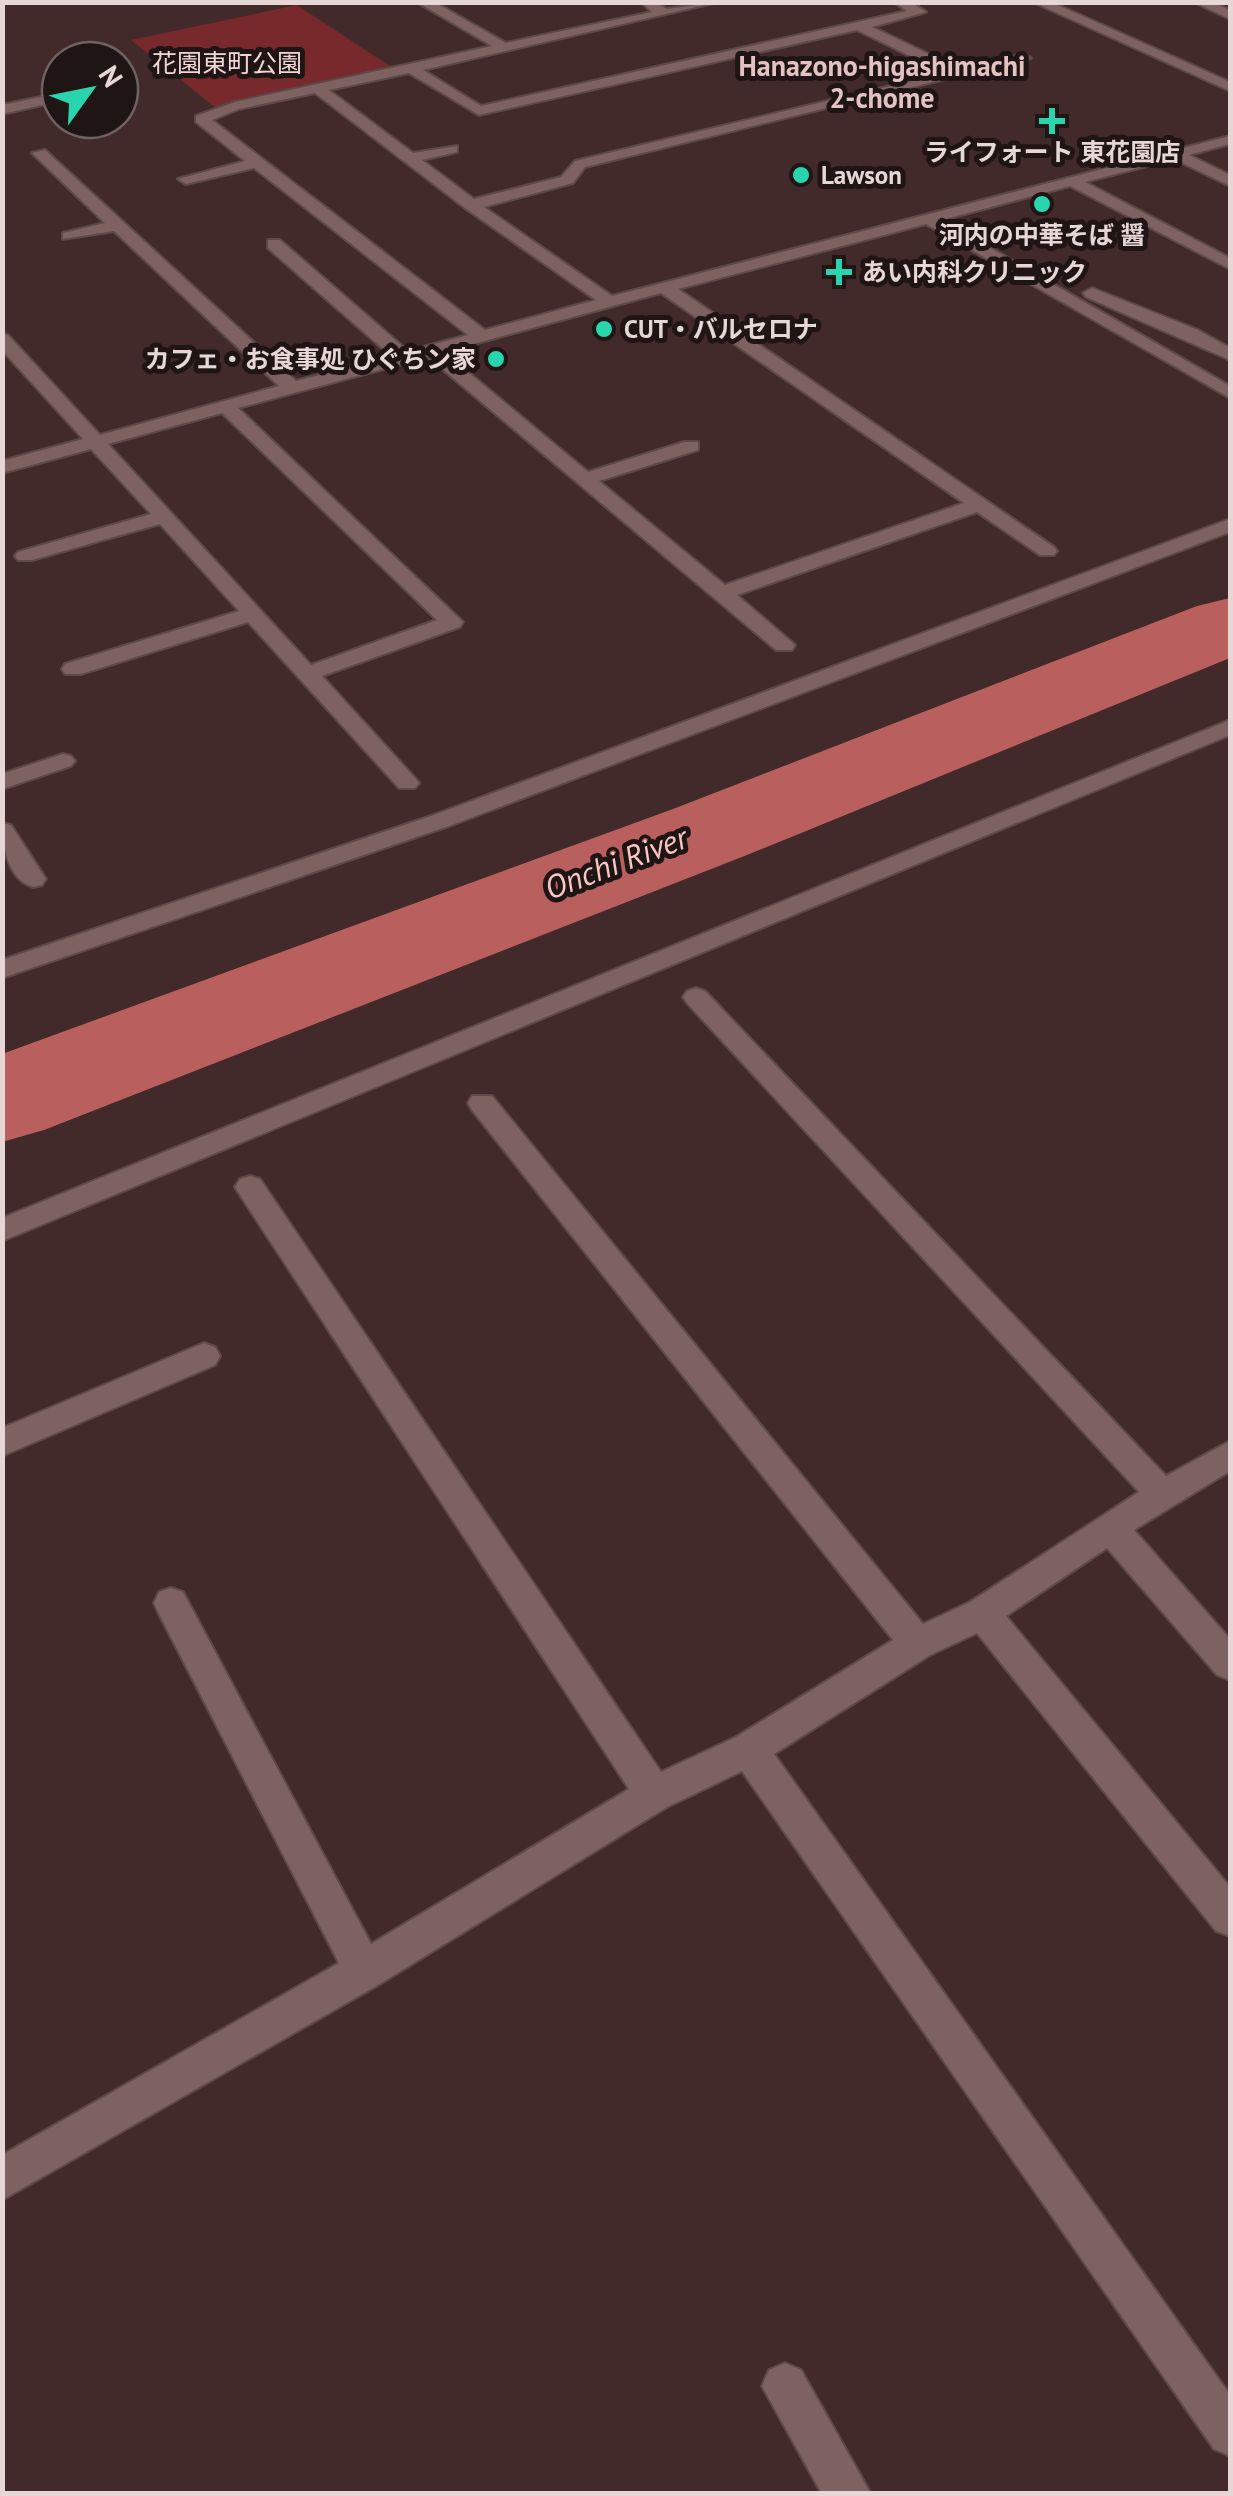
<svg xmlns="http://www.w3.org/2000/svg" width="1233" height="2496" font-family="'PT Sans','Noto Sans JP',sans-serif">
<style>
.green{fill:#77292b}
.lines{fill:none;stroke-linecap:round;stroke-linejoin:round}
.river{fill:#b9605f;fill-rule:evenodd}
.minor-casing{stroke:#5c4948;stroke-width:4}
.minor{fill:#7d6261;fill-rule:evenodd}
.poi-dot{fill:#29d5ad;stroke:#201515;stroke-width:4}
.labels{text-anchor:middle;stroke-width:10;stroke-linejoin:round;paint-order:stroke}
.far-park-label{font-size:25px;fill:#f1d7d5;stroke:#201515}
.far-poi-label{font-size:25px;font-weight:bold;fill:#e6d7d6;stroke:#201515;text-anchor:start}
.far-neighbourhood-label{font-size:28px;font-weight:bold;fill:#e2c3c2;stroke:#201515}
.water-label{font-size:32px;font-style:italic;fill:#f8c6c3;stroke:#201515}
</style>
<rect width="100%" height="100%" fill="#412a29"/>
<!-- green -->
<polygon class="green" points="297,5 393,68 216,108 131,40"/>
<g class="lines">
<!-- river -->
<polygon class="river" points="1230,598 1230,658 747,855 44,1130 2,1142 2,1054 673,809 1197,606"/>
<!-- minor casing -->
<g class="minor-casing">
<g id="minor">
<path d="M417,2H434L506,43L652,12L641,2H654L667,9L718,2L423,70L481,106L907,11L894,2H911L926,12L872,27L960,69L1024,54L1031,58L585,167L573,183L484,207L612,296L1230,136V144L1189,155L1230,175V186L1174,159L1085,182L1230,258V269L1070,186L942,220L1230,386V398L926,224L678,289L1054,547L1057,551L1054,555H1040L977,512L737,595L795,645L792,650H776L428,357L238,408L463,622L460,627L322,676L415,778L419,783L415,788H399L248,622L81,674H65L62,669L65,664L239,611L160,524L32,560H18L15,556L18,552L151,514L91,449L2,473V461L83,439L2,350V334L8,335L100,435L279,386L114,231L63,239V233L105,223L32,153L45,150L296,381L391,356L268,248V240H280L408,351L468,335L254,168L186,184L178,179L245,161L196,122V116L235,102L492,46ZM857,30L945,73L575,161L561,177L474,199L422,160L457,152V146L413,153L329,90L409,73L479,115ZM315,93L465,208L596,300L485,330L212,120L239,109ZM661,293L964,503L725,585L599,481L698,450V442H684L588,472L444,352ZM222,413L437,620L311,665L108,444Z"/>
<polygon points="1033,2 1051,2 1230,82 1230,91"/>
<polygon points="1194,2 1212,2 1230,10 1230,19"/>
<polygon points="60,93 60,101 2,114 2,105"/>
<polygon points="1092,288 1198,330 1230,348 1230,360 1086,297 1083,293"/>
<polygon points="1230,519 1230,532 449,826 2,978 2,960 431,816"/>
<polygon points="1230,720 1230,735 2,1241 2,1218"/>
<polygon points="63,754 71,756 75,761 71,766 2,789 2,774"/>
<path d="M2,823L11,825L46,879L42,885L33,887C8,880 2,845 2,823Z"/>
<polygon points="696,988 705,991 1166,1476 1230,1441 1230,1471 1134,1530 1230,1639 1230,1680 1217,1675 1107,1548 1006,1616 1230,1887 1230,1936 1216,1931 977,1633 930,1655 774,1754 1230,2395 1230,2456 1214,2449 742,1771 667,1807 378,1985 2,2200 2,2155 339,1963 159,1614 154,1603 159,1592 171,1588 183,1592 371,1944 629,1789 240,1195 235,1187 240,1179 250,1176 260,1179 661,1772 736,1737 893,1640 472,1110 468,1103 472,1096 492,1096 923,1624 970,1602 1139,1492 687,1003 683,997 687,991"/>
<polygon points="204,1343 215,1347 220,1356 215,1365 2,1456 2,1428"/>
<polygon points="785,2363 801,2370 871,2494 822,2494 762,2386 769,2370"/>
</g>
</g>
<!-- minor -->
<use href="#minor" class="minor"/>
</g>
<!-- markers -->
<g class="poi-dot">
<path d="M1047 106h10v10h10v10h-10v10h-10v-10h-10v-10h10z"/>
<circle cx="801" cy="175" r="10"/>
<circle cx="1042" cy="204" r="10"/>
<path d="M834 257h10v10h10v10h-10v10h-10v-10h-10v-10h10z"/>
<circle cx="604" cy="329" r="10"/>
<circle cx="496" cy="359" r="10"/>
</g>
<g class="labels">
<!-- far-park labels -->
<g class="far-park-label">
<text x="227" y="72">花園東町公園</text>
</g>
<!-- far-poi labels -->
<g class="far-poi-label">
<text x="1052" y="161" text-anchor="middle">ライフォート 東花園店</text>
<text x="821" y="184">Lawson</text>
<text x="1042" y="244" text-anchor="middle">河内の中華そば 醤</text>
<text x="862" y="281">あい内科クリニック</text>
<text x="624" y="338">CUT・バルセロナ</text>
<text x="476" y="368" text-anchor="end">カフェ・お食事処 ひぐちン家</text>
</g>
<!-- far-neighbourhood labels -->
<g class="far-neighbourhood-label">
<text x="882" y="76">Hanazono-higashimachi<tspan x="882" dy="32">2-chome</tspan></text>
</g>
<!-- water labels -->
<g class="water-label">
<text transform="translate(616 863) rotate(-21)" y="11">Onchi River</text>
</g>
</g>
<!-- border -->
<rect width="1233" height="2496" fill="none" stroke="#e6d7d6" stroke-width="10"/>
<!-- north arrow -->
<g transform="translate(90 90) rotate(57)"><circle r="48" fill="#201515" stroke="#6f6362" stroke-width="2.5"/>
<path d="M0-8L18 38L0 25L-18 38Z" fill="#29d5ad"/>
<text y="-15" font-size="28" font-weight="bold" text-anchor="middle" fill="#e6d7d6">N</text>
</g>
</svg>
